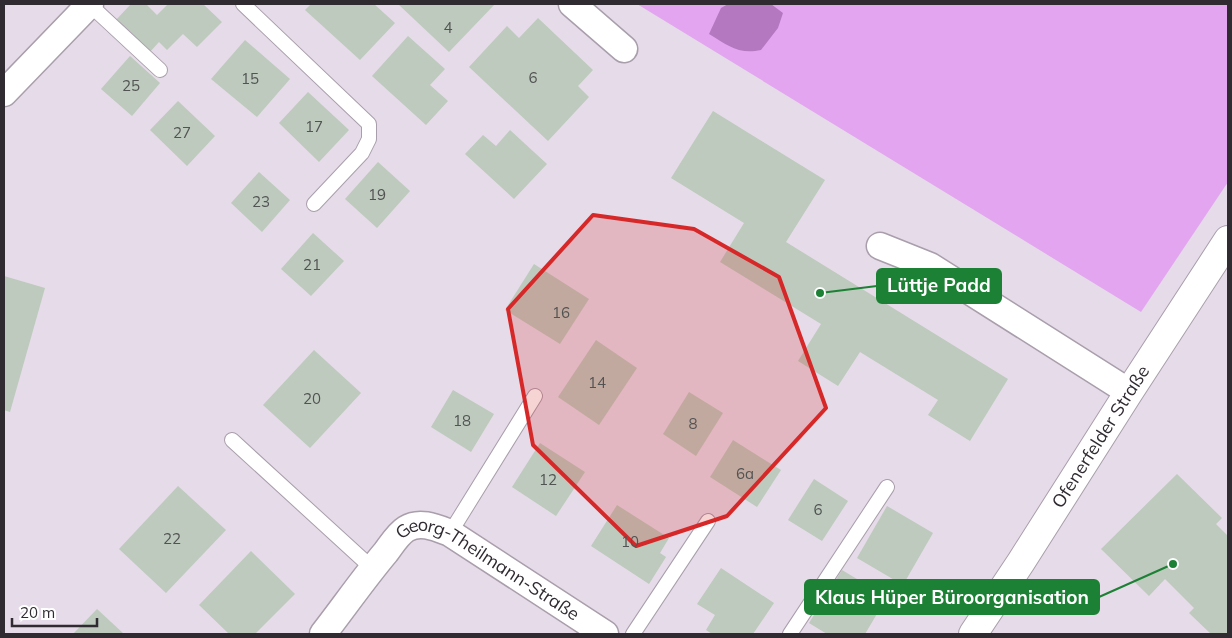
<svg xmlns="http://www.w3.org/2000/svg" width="1232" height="638" font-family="Mulish,sans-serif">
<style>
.green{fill:#e3a5f0}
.water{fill:#b478c1}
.building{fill:#bdcabd}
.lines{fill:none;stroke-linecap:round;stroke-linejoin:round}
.lane-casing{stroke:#a99eab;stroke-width:16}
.street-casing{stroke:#a99eab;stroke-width:29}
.secondary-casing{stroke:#a99eab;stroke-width:30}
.lane{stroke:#fff;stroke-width:14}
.street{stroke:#fff;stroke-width:26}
.secondary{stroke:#fff;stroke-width:28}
.marked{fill:#d62828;fill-opacity:0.2;stroke:#d62828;stroke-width:4;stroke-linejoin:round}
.labels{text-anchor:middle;stroke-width:4.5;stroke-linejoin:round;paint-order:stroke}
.number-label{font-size:15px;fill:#525353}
.street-label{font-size:18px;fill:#2f2b30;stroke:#fff}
.leader{fill:none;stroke:#1c8135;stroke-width:2}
.callout-dot{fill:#1c8135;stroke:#fff;stroke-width:2}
.callout{fill:#1c8135;stroke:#1c8135;stroke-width:2}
.callout-label{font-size:19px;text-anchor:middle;font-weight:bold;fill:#fff}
</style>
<rect width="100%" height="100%" fill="#e6dbe8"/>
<!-- green -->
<polygon class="green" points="637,4 1228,4 1228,182 1141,312"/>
<!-- water -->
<path class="water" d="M728,4H771L783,13L778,28L761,50C739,55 727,45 709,34L721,8Z"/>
<!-- building -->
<g class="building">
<polygon points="131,4 146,4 157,15 168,4 203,4 222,22 197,47 183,34 167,50 159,42 149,53 115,21"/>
<polygon points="311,4 374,4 395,23 360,60 305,10"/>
<polygon points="398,4 495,4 449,52"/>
<polygon points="538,18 593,70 578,86 589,97 548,141 469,67 507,26 519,38"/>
<polygon points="408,36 445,69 430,85 448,101 426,125 372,76"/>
<polygon points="245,40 290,79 257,117 211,79"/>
<polygon points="130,56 160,83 132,116 101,89"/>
<polygon points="308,92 349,130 319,162 279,123"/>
<polygon points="178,101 215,136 187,166 150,130"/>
<polygon points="713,111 825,180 786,242 1008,379 970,441 928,415 938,400 860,352 838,386 798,361 821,324 720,262 744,223 671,178"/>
<polygon points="510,130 547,164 514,199 465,154 483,135 496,146"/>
<polygon points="378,162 410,191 377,228 345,199"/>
<polygon points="259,172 290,200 262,232 231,203"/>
<polygon points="313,233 344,261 311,296 281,269"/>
<polygon points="534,264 589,299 560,344 505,310"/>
<polygon points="4,276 45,288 10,412 4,410"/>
<polygon points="596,340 637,368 599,425 558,397"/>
<polygon points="314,350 361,393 310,448 263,405"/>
<polygon points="453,390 494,414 471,452 431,427"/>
<polygon points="689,392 723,413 696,456 663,434"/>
<polygon points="733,440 781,470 757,507 710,477"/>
<polygon points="540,443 585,472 556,516 512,487"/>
<polygon points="1177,474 1222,518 1216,524 1228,536 1228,634 1211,634 1189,613 1194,608 1165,579 1149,596 1101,549"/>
<polygon points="814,479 848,501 822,541 788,520"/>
<polygon points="178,486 226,530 166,593 119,549"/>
<polygon points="617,505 669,538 660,553 666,557 649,584 591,546"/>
<polygon points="887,506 933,533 903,585 857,558"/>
<polygon points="251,551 295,594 255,634 229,634 199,605"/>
<polygon points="721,568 774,603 753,634 712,634 706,630 715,615 697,604"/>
<polygon points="842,570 887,597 865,634 827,634 809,623"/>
<polygon points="97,609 124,634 73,634"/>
</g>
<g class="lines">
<!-- lane casing -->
<g class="lane-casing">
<g id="lane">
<polyline points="89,4 160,70"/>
<polyline points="243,4 369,124 369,139 362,153 314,204"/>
<polyline points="232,440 372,568"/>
<polyline points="450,533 535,396"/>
<polyline points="633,634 708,521"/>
<polyline points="790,634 887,487"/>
</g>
</g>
<!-- street casing -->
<g class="street-casing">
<g id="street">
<polyline points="572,4 624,49"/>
<polyline points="4,93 90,4"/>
<polyline points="880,246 930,266 1129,392"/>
<path id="s1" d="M323,634C344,607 364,578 386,552C392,544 398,534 406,529C420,520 437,528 450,533L605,634"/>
</g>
</g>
<!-- secondary casing -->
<g class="secondary-casing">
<g id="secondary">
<path id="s2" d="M973,634L1021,562L1129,392L1228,240"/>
</g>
</g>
<!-- lane -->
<use href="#lane" class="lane"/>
<!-- street -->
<use href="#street" class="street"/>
<!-- secondary -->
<use href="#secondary" class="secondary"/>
</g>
<!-- marked area -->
<path class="marked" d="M593,215L694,229L779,277L826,408L727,516L636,546L533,445L508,309Z"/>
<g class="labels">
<!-- number labels -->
<g class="number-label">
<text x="448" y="33">4</text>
<text x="533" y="83">6</text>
<text x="250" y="84">15</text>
<text x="131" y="91">25</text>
<text x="314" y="132">17</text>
<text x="182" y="138">27</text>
<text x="377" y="200">19</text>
<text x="261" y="207">23</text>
<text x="312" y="270">21</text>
<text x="561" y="318">16</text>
<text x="597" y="388">14</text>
<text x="312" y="404">20</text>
<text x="462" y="426">18</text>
<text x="693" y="429">8</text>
<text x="745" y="479">6a</text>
<text x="548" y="485">12</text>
<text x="818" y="515">6</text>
<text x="172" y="544">22</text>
<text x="630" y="547">10</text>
</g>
<!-- street labels -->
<g class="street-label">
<text dy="6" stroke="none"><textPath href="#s2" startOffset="235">Ofenerfelder Straße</textPath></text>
<text dy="6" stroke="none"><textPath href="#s1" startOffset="228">Georg-Theilmann-Straße</textPath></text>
</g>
</g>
<!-- callouts -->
<path class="leader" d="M820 293L877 286M1173 564L1099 597"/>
<g class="callout-dot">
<circle cx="820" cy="293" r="5"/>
<circle cx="1173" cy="564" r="5"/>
</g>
<g class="callout">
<rect x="877" y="269" width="124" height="34" rx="5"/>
<rect x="805" y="580" width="294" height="34" rx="5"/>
</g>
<g class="callout-label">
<text x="939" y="292">Lüttje Padd</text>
<text x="952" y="604">Klaus Hüper Büroorganisation</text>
</g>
<!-- border -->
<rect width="1232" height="638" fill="none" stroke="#2f2b30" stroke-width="10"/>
<!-- scale -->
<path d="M12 618v8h85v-8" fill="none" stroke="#2f2b30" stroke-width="2.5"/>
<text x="20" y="618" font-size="15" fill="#2f2b30" stroke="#ffffff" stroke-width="4" paint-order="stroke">20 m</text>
</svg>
